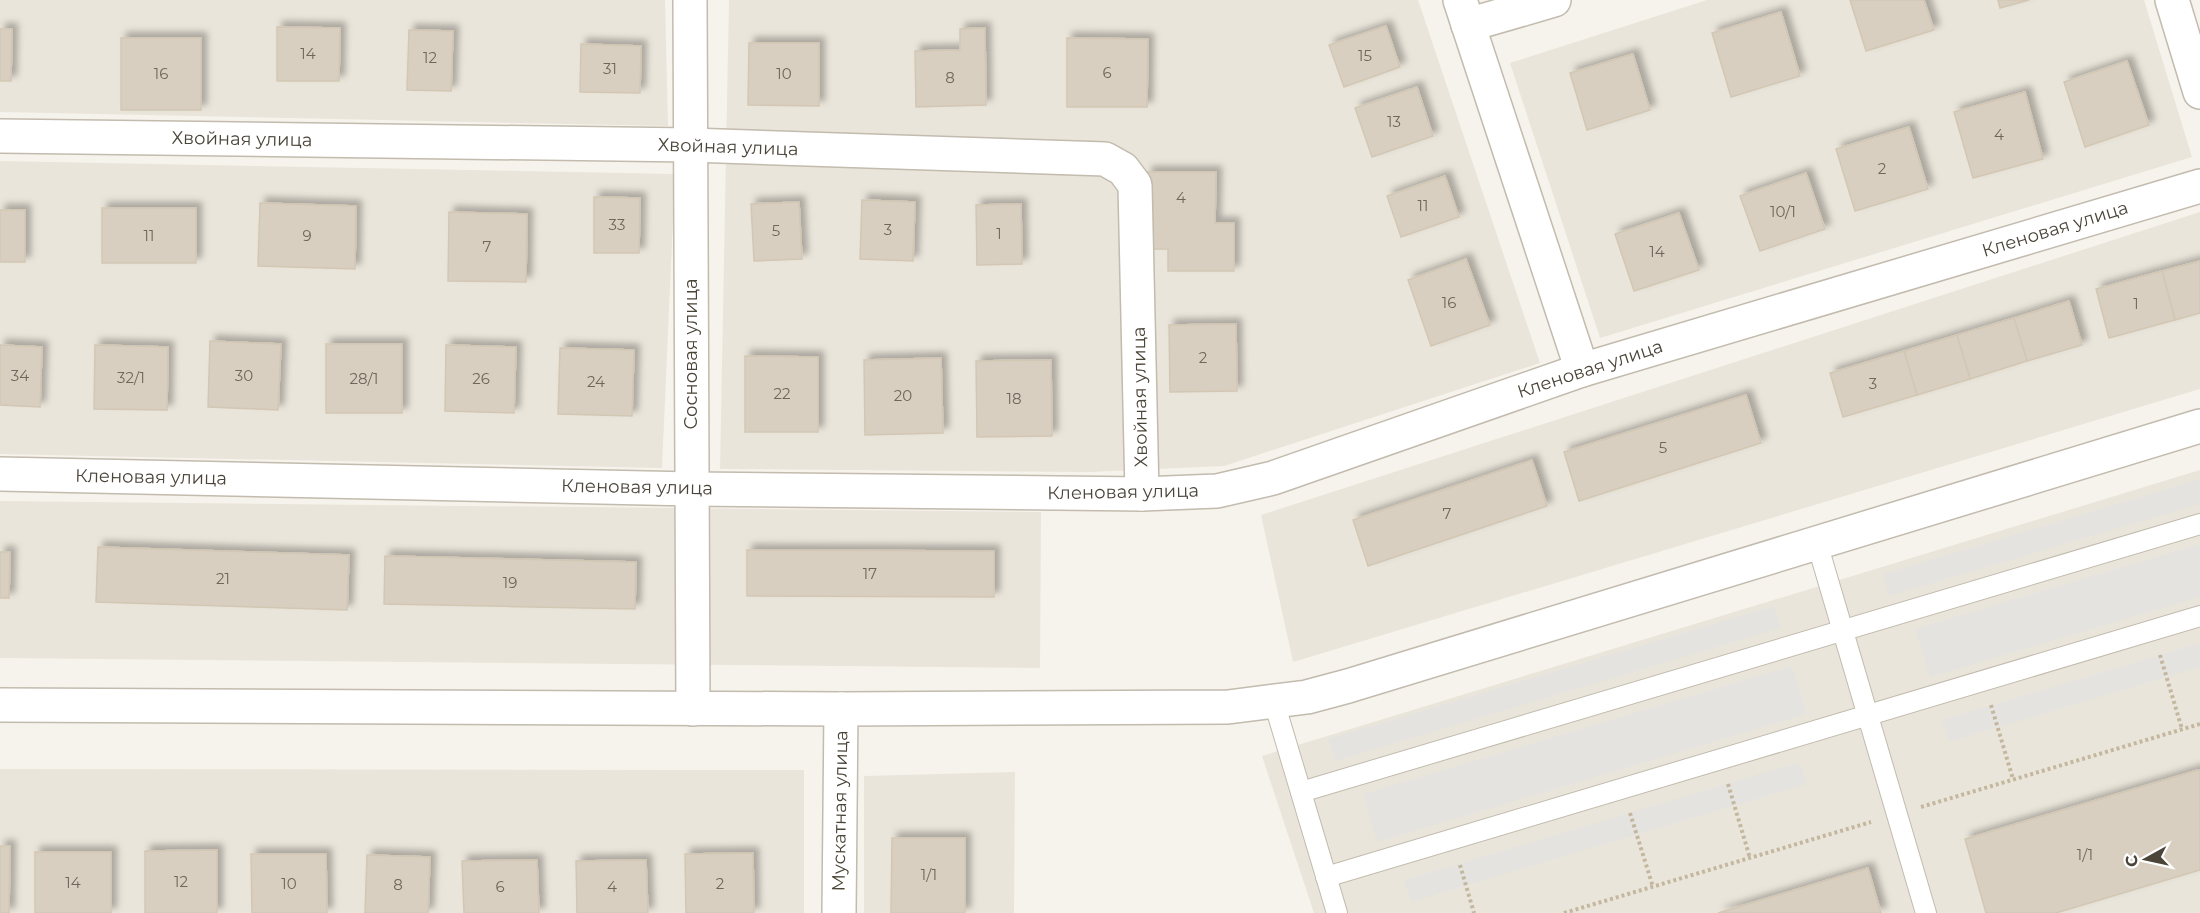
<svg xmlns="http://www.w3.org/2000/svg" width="2200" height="913" font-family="Montserrat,sans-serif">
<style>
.residential{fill:#eae5da}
.parking{fill:#e5e3e0}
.building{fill:#d8cfc1;stroke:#d3c7b4;stroke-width:1.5;filter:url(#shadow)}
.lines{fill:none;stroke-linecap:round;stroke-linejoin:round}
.service-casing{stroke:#c2bbae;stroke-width:22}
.minor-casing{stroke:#c2bbae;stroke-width:36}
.path{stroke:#c4b79f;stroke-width:4;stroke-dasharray:3 3;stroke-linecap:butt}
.service{stroke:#fff;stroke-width:20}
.minor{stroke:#fff;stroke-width:33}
.labels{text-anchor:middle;stroke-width:4.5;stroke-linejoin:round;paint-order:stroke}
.number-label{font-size:15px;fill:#6e675b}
.street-label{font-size:18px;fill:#4b4439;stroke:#fff}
</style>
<defs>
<filter id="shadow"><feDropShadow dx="5.5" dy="-5.5" stdDeviation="3" flood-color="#0004"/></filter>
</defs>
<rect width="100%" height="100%" fill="#f6f3ec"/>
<!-- residential -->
<g class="residential">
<polygon points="0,0 665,0 668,126 0,112"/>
<polygon points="729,0 1418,0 1540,363 1224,466 1090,472 720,469"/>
<polygon points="1707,0 2144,0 2192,157 1600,338 1510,63"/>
<polygon points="0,161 675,174 662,468 0,454"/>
<polygon points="2200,212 2200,389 1293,662 1261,515"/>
<polygon points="2200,470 2200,913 1314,913 1262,756"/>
<polygon points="0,501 1041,512 1040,668 0,658"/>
<polygon points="0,769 804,770 804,913 0,913"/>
<polygon points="1015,772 1014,913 864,913 864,776"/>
</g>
<!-- parking -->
<g class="parking">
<polygon points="2200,479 2200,504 1889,596 1883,574"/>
<polygon points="2200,544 2200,597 1930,677 1915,629"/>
<polygon points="1774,606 1781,628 1335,761 1328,739"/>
<polygon points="2200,643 2200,667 1949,742 1942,720"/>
<polygon points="1792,666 1807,714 1377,842 1363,794"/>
<polygon points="1800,762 1807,784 1411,902 1404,880"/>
</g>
<!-- building -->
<g class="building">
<polygon points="1850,0 1924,0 1934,30 1866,51"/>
<polygon points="1998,0 2029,0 2000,8"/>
<polygon points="1781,12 1800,76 1731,97 1712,33"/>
<polygon points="1386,26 1400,67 1344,87 1329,45"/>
<polygon points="277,27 340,28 339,81 277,81"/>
<polygon points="985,28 986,105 916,107 915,51 960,50 960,29"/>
<polygon points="0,29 12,29 11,81 0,81"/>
<polygon points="409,30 453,31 451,91 407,90"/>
<rect x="121" y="38" width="80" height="72"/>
<polygon points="1067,38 1148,39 1147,107 1067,107"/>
<polygon points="749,43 819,43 819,106 748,105"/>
<polygon points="581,44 641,46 640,93 580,92"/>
<polygon points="1633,54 1650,110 1587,130 1570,73"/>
<polygon points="2127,61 2149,125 2085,147 2064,82"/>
<polygon points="1417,87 1433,136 1372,157 1355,108"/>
<polygon points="2025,92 2043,159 1973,178 1954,112"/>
<polygon points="1909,127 1928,189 1855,211 1836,149"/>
<polygon points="1147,172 1216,172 1215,223 1234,223 1234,271 1168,271 1168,249 1146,249"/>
<polygon points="1806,173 1825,229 1760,251 1740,196"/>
<polygon points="1445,176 1459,217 1401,237 1387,196"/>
<polygon points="594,197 640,198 639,253 594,253"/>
<polygon points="862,200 915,202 913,261 860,259"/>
<polygon points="799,202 802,259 754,261 751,204"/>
<polygon points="260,203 356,206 355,269 258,266"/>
<polygon points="1021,204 1022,264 977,265 976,205"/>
<rect x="102" y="208" width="94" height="55"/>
<rect x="0" y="210" width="25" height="52"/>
<polygon points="449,212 527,214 526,282 448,281"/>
<polygon points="1679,213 1699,270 1634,291 1615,234"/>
<polygon points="1466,259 1490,325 1431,346 1408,280"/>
<polygon points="2200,261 2200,313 2175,320 2162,271"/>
<polygon points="2162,271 2175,320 2109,338 2096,289"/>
<polygon points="2069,301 2082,345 2027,361 2014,318"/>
<polygon points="2014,318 2027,361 1970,379 1957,335"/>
<polygon points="1236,324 1237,391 1170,392 1169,325"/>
<polygon points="1957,335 1970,379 1917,395 1904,351"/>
<polygon points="210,341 281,344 278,410 208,407"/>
<rect x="326" y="344" width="76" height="69"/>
<polygon points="0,345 42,347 40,407 0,405"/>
<polygon points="95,345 168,347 167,410 94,409"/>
<polygon points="446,345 516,347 514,413 445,411"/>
<polygon points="560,348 634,350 632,416 558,414"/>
<polygon points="1904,351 1917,395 1843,417 1830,373"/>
<polygon points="745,356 818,357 818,432 745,432"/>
<polygon points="941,358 943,433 865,435 864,360"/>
<polygon points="1051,360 1052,436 977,437 976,361"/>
<polygon points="1746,395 1761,443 1579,501 1564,452"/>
<polygon points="1532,460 1547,506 1368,566 1353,520"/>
<polygon points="98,547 349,555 347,610 96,602"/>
<polygon points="747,550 994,551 994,597 747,596"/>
<polygon points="0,552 10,552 9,598 0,598"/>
<polygon points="385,556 636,562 635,609 384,604"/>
<polygon points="2198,770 2200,770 2200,870 2056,913 1986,913 1965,839"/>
<polygon points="892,838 965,838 965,913 891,913"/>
<polygon points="0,846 10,846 9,913 0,913"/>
<polygon points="217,850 217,913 145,913 145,851"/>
<rect x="35" y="852" width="76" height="61"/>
<polygon points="753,853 754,913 686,913 685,854"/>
<polygon points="251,854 326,854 327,913 252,913"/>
<polygon points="367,855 430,857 428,913 365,913"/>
<polygon points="537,860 539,913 464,913 462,861"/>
<polygon points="646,860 648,913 577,913 576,861"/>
<polygon points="1868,868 1881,913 1718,913 1761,900"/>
</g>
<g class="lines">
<!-- service casing -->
<g class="service-casing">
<g id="service">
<polyline points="1817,543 1926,913"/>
<polyline points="1274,702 1337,913"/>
<polyline points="1301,792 2200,524"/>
<polyline points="1326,877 2200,616"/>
</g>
</g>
<!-- minor casing -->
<g class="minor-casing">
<g id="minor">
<polyline points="690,0 693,709"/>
<polyline points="1460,0 1582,370"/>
<polyline points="2172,0 2200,92"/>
<polyline points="1468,25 1554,0"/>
<polyline points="0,136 691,145 1105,159 1123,169 1135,185 1142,494"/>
<polyline points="0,474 692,489 1142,494 1217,491 1273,478 1582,370 2200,186"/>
<polyline points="0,705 841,709 1228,707 1307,697 1348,686 2200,426"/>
<polyline points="839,913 841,709"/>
</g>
</g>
<!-- path -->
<g class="path">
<polyline points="2160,655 2182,729"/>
<polyline points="1991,705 2013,779"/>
<polyline points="1728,784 1750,858"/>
<polyline points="1921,807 2200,724"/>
<polyline points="1630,813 1653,887"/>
<polyline points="1460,865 1474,913"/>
<polyline points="1564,913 1871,822"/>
</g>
<!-- service -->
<use href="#service" class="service"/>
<!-- minor -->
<use href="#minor" class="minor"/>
</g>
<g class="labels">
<!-- number labels -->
<g class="number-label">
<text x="308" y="59">14</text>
<text x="1365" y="61">15</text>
<text x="430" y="63">12</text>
<text x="610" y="74">31</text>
<text x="1107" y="78">6</text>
<text x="161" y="79">16</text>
<text x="784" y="79">10</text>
<text x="950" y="83">8</text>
<text x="1394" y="127">13</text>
<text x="1999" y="140">4</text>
<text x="1882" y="174">2</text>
<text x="1181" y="203">4</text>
<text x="1423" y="211">11</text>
<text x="1783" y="217">10/1</text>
<text x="617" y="230">33</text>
<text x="888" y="235">3</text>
<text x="776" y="236">5</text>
<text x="999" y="239">1</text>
<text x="149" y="241">11</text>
<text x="307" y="241">9</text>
<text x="487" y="252">7</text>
<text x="1657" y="257">14</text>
<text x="1449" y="308">16</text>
<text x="2136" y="309">1</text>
<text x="1203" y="363">2</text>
<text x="20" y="381">34</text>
<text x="244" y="381">30</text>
<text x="131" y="383">32/1</text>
<text x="364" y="384">28/1</text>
<text x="481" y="384">26</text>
<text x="596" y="387">24</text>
<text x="1873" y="389">3</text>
<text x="782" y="399">22</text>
<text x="903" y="401">20</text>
<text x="1014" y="404">18</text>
<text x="1663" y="453">5</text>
<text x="1447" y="519">7</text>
<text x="870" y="579">17</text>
<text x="223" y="584">21</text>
<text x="510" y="588">19</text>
<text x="2085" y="860">1/1</text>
<text x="929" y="880">1/1</text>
<text x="181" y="887">12</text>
<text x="73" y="888">14</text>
<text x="289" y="889">10</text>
<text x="720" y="889">2</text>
<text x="398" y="890">8</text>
<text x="500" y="892">6</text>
<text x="612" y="892">4</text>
</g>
<!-- street labels -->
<g class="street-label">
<text transform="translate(242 139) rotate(1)" y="6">Хвойная улица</text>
<text transform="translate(728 147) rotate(2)" y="6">Хвойная улица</text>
<text transform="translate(2055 229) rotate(-17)" y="6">Кленовая улица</text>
<text transform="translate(691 354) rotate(-90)" y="6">Сосновая улица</text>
<text transform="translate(1590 369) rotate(-18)" y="6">Кленовая улица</text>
<text transform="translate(1140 397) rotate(-91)" y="6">Хвойная улица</text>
<text transform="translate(151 477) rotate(1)" y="6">Кленовая улица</text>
<text transform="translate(637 487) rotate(1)" y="6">Кленовая улица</text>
<text transform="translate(1123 492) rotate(-1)" y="6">Кленовая улица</text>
<text transform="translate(840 811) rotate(-89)" y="6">Мускатная улица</text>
</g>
</g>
<!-- north arrow -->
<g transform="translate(2146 859) rotate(262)" stroke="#ffffff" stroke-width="4.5" paint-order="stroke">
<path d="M0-4.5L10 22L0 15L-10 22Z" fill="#4b4439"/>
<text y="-9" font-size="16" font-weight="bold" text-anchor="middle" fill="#4b4439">С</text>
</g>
</svg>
